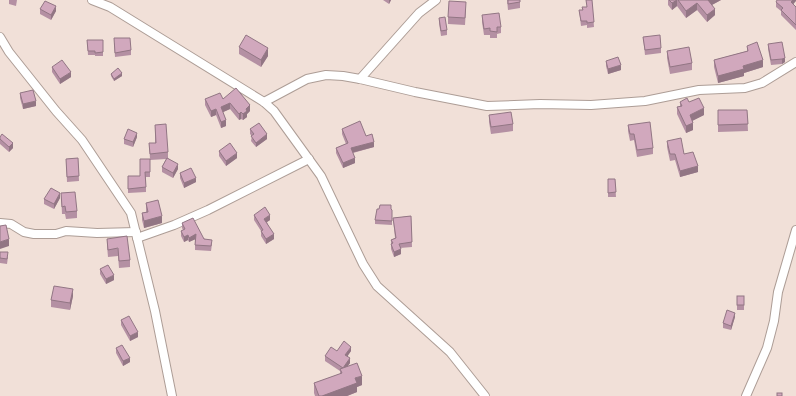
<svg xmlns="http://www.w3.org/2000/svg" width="796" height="396" font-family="Roboto,sans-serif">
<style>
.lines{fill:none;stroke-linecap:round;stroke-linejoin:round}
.street-casing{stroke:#ad9d96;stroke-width:10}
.street{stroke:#fff;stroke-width:8}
.wall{fill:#b490a3}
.shaded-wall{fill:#927684}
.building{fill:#d1a8bd;stroke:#927684}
</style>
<rect width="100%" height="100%" fill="#f1e0d8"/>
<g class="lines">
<!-- street casing -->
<g class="street-casing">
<g id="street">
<polyline points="92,0 110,7 264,102 274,111 321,176 363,264 377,286 450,352 485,396"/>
<polyline points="0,37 9,52 56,111 82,140 131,213 155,311 172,396"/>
<polyline points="360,79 419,13 436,0"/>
<polyline points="264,102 307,79 326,75 343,76 360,79 415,92 487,106 540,104 591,105 645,101 699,90 745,88 762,83 796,62"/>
<polyline points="0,223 11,224 24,232 34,234 56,234 66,231 97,233 136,232"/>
<polyline points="137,238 174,225 208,210 309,159"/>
<polyline points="746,396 767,348 774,321 778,292 796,230"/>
</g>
</g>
<!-- street -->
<use href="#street" class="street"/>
</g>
<!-- wall -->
<g class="wall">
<polygon points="9,0 17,0 16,6 9,4"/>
<polygon points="383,0 391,0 389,4"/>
<polygon points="507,0 520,0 520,8 508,10"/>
<polygon points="586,0 592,0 594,27 587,28 587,25 581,26 579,10 582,10 587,7"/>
<polygon points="668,0 721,0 712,5 715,15 707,22 697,10 686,18 677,6 672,10 668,5"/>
<polygon points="776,2 793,4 796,7 796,30 781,15 781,11 776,7"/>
<polygon points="40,9 56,11 51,20 40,14"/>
<polygon points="466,9 465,25 448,24 448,17"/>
<polygon points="482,15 501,27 501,33 497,34 497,38 490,38 490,35 484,35 482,22"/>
<polygon points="439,18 447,30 447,35 441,36 439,23"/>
<polygon points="643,37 661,48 661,53 645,55"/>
<polygon points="87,40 103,40 103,56 95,56 95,55 88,55"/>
<polygon points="114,43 131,50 131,55 115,57"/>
<polygon points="768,44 785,58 785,62 782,64 771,65 768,49"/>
<polygon points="747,46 763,67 744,73 744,76 718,83 714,67 714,60 747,51"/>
<polygon points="239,47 268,56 261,67 239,54"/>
<polygon points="667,51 692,63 692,70 670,74 667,58"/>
<polygon points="606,61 621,70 608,74 606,66"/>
<polygon points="52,67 71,77 60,84 52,72"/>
<polygon points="111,74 122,76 114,81 111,76"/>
<polygon points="20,93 36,106 23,109 20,98"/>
<polygon points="205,99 223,99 250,111 247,114 247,117 243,120 241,119 239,120 230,109 223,112 226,126 221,128 216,115 211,117 205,105"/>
<polygon points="680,102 689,102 704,115 692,121 693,130 686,133 677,114 677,107 680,106"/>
<polygon points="718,110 747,110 748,131 718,132"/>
<polygon points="489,115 513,124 513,131 491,134 489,122"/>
<polygon points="155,125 168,152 168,158 178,169 173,178 162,172 162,167 166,159 150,160 150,177 146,177 146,192 128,193 128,176 140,176 150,159 149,143 155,143"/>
<polygon points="628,125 653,148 653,154 637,157 634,140 630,141 628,131"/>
<polygon points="250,129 267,139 256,147 251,141 252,136 250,134"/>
<polygon points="342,129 366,136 374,147 353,153 355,163 343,168 336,153 336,148 346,144 342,134"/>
<polygon points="0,137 13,148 9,152 0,144"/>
<polygon points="137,137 133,147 124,144 124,139"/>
<polygon points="667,141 684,154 698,172 680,177 675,160 670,161 667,147"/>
<polygon points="219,151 237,158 226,166 219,156"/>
<polygon points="78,158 79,181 67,182 66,159"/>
<polygon points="180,173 196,182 184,188 180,178"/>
<polygon points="608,179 615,179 616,197 608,197"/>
<polygon points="61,193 77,211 77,218 66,219 65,214 62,214"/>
<polygon points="60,198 54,209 44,204 44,199"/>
<polygon points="146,203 162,223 144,228 142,220 142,213 146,212"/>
<polygon points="391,210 392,210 392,225 375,224 375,220"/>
<polygon points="254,215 270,220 267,222 274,239 266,244 261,236 261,231 254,220"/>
<polygon points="411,216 412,247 400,248 401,254 394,257 391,249 391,240 395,238 393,218"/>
<polygon points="182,223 212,244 211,251 195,250 195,239 189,242 188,240 184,242 181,236 181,231 183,230 182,228"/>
<polygon points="107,239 130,260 130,267 119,268 118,256 108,257 107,246"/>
<polygon points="0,252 8,257 7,264 0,263"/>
<polygon points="100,269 114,280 106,284 100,274"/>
<polygon points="73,296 70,310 51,307 51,300"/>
<rect x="737" y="296" width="7" height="14"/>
<polygon points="735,317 731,330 723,328 723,323"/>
<polygon points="121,320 138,337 130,341 121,325"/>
<polygon points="116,348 130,362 123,366 116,353"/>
<polygon points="337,351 351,351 347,356 350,363 348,366 362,385 357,387 357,392 347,396 315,396 314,393 314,383 340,374 340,371 325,361 325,356"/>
</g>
<!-- shaded-wall -->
<g class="shaded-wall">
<polygon points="389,0 391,0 389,4"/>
<polygon points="677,0 677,6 672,10 672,3"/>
<polygon points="708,0 721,0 708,7"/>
<polygon points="793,0 796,0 796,1 791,7 791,2"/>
<polygon points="697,3 697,10 686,18 686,11"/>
<polygon points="56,6 56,11 51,20 51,15"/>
<polygon points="715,9 715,15 707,22 707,15"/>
<polygon points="268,48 268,56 261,67 261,60"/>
<polygon points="785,58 785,62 782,64 782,59"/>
<polygon points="763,60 763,67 744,73 744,76 718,83 718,76 743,66"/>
<polygon points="621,65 621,70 608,74 608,69"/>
<polygon points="71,72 71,77 60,84 60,79"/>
<polygon points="122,73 122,76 114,81 114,79"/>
<polygon points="36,101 36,106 23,109 23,104"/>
<polygon points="230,103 230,109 221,113 221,107"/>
<polygon points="250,105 250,111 247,114 247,117 243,120 243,114 246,109"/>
<polygon points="704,108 704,115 690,122 690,115"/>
<polygon points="216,109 216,115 211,117 211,111"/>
<polygon points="241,112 241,119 239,120 239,114"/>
<polygon points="226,120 226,126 221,128 221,122"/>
<polygon points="693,123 693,130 686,133 686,126"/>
<polygon points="137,133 137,137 133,147 133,142"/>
<polygon points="267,134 267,139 256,147 256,143"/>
<polygon points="374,142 374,147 351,153 351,148"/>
<polygon points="13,143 13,148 9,152 9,147"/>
<polygon points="237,153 237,158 226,166 226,161"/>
<polygon points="355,158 355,163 343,168 343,163"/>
<polygon points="178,164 178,169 173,178 173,173"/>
<polygon points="698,166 698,172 680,177 680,171"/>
<polygon points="196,178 196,182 184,188 184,183"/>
<polygon points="60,193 60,198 54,209 54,204"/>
<polygon points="270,215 270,220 264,224 264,219"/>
<polygon points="162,216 162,223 144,228 144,221"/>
<polygon points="196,234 196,239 189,242 189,238"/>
<polygon points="274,234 274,239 266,244 266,239"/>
<polygon points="188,235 188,240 184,242 184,237"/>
<polygon points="9,239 9,246 0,249 0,242"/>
<polygon points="401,249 401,254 394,257 394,252"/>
<polygon points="114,275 114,280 106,284 106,279"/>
<polygon points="73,289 73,296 70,310 70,303"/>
<polygon points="735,313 735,317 731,330 731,326"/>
<polygon points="138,332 138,337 130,341 130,336"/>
<polygon points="351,347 351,351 345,360 345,355"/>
<polygon points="130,358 130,362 123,366 123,361"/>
<polygon points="350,358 350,363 343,372 343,368"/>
<polygon points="362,376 362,385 357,387 357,392 347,396 322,396 355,378"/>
</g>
<!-- building -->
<g class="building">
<polygon points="508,0 520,0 520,2 508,4"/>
<polygon points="586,0 592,0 594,22 587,23 587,21 581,21 579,10 583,10 582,7 587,7"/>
<polygon points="669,0 677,0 672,3"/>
<polygon points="678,0 709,0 708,0 715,9 707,15 697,3 686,11"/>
<polygon points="777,0 793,0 791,2 796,7 796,25 781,10 783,8 776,2"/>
<polygon points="45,1 56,6 51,15 40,9"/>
<polygon points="449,1 466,2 465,18 448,17"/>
<polygon points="499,13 501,27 497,27 497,32 490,31 490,28 484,29 482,15"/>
<polygon points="445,17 447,30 441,31 439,18"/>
<polygon points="246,35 268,48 261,60 239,47"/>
<polygon points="660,35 661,48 645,50 643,37"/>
<polygon points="114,38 130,38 131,50 115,53"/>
<polygon points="87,40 103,40 103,52 95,53 95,51 88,51"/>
<polygon points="757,42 763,60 743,66 744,69 718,76 714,60 748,51 747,46"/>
<polygon points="782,42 785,58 782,59 771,60 768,44"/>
<polygon points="689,47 692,63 670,67 667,51"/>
<polygon points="618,57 621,65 608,69 606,61"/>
<polygon points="62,60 71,72 60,79 52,67"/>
<polygon points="118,68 122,73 114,79 111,74"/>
<polygon points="236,88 250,105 246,109 247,111 243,114 241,112 239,114 230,103 221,107 226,120 221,122 216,109 211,111 205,99 220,93 223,99"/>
<polygon points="33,90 36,101 23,104 20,93"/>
<polygon points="687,98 689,102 699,98 704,108 690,115 693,123 686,126 677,107 682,106 680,102"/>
<polygon points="718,110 747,110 748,124 718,125"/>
<polygon points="511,112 513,124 491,127 489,115"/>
<polygon points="360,121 366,136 372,134 374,142 351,148 355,158 343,163 336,148 348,143 342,129"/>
<polygon points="650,122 653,148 637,150 634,134 630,134 628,125"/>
<polygon points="259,123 267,134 256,143 251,136 254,134 250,129"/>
<polygon points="166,124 168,152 150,154 149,143 156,143 155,125"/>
<polygon points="128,129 137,133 133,142 124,139"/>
<polygon points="2,134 13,143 9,147 0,139 0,137"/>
<polygon points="681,138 684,154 693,152 698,166 680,171 675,154 670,154 667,141"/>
<polygon points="230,143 237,153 226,161 219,151"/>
<polygon points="78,158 79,176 67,177 66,159"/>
<polygon points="167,158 178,164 173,173 162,167"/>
<polygon points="140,159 150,159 150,172 145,172 146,187 128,189 128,176 140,176"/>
<polygon points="191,168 196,178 184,183 180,173"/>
<polygon points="608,179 615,179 616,192 608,193"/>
<polygon points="51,188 60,193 54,204 44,199"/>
<polygon points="75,192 77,211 66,212 65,206 62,207 61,193"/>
<polygon points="158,200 162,216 144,221 142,213 148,212 146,203"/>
<polygon points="380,205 391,205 391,209 392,210 392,221 375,220 377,209 379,209"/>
<polygon points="265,207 270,215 264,219 274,234 266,239 261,231 263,230 254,215"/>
<polygon points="411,216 412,242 399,244 401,249 394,252 391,244 393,243 391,240 396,238 393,218"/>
<polygon points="193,218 204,239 212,240 211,246 195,245 196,234 189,238 188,235 184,237 181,231 185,229 182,223"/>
<polygon points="6,225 9,239 0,242 0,226"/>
<polygon points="127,236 130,260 119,261 118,248 108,250 107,239"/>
<polygon points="0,252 8,252 7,259 0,258"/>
<polygon points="108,265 114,275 106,279 100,269"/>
<polygon points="54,286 73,289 70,303 51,300"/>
<rect x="737" y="296" width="7" height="9"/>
<polygon points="727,310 735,313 731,326 723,323"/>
<polygon points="129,316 138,332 130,336 121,320"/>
<polygon points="344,341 351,347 345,355 350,358 343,368 325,356 331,347 337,351"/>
<polygon points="122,345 130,358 123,361 116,348"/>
<polygon points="357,363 362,376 355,378 357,383 322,396 319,396 314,383 342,373 340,369"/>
<rect x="777" y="393" width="5" height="3"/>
</g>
</svg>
